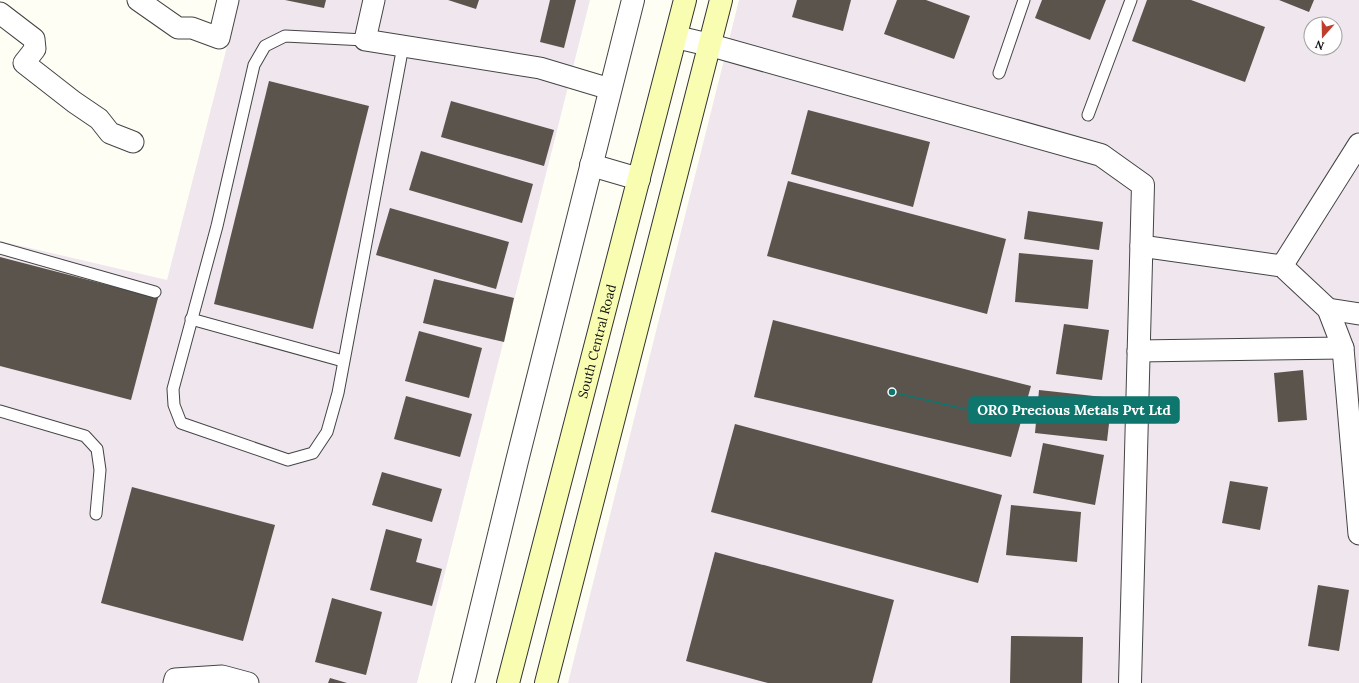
<svg xmlns="http://www.w3.org/2000/svg" width="1359" height="683" font-family="Lora,serif">
<style>
.industrial{fill:#efe6ee;fill-rule:evenodd}
.building{fill:#5a544d}
.lines{fill:none;stroke-linecap:round;stroke-linejoin:round}
.service-casing{stroke:#444;stroke-width:13}
.minor-casing{stroke:#444;stroke-width:23}
.tertiary-casing{stroke:#444;stroke-width:24}
.secondary-casing{stroke:#333;stroke-width:24}
.service{stroke:#fff;stroke-width:11}
.minor{stroke:#fff;stroke-width:21}
.tertiary{stroke:#fff;stroke-width:22}
.secondary{stroke:#f8fdb2;stroke-width:22}
.labels{text-anchor:middle;stroke-width:4;stroke-linejoin:round;paint-order:stroke}
.street-label{font-size:13px;fill:#111;stroke:#fff}
.leader{fill:none;stroke:#0f766e;stroke-width:1.5}
.callout-dot{fill:#0f766e;stroke:#fff;stroke-width:1.5}
.callout{fill:#0f766e;stroke:#0f766e;stroke-width:1.5}
.callout-label{font-size:14px;text-anchor:middle;font-weight:bold;fill:#fff}
</style>
<rect width="100%" height="100%" fill="#fffef5"/>
<!-- industrial -->
<g class="industrial">
<polygon points="239,0 590,0 417,683 0,683 0,241 167,280"/>
<path d="M739,0H1359V683H568ZM1311,24H1335V48H1311Z"/>
</g>
<!-- building -->
<g class="building">
<polygon points="285,0 326,0 324,8"/>
<polygon points="448,0 479,0 476,9"/>
<polygon points="550,0 576,0 564,48 540,42"/>
<polygon points="797,0 851,0 843,31 792,17"/>
<polygon points="897,0 926,0 970,16 954,59 884,34"/>
<polygon points="1042,0 1106,0 1090,40 1035,18"/>
<polygon points="1147,0 1191,0 1265,27 1245,82 1132,41"/>
<polygon points="1279,0 1314,0 1309,12"/>
<polygon points="269,81 369,106 313,329 214,304"/>
<polygon points="451,101 554,130 544,166 441,137"/>
<polygon points="808,110 930,142 913,207 791,174"/>
<polygon points="421,151 533,184 522,223 409,190"/>
<polygon points="788,181 1006,239 987,314 767,256"/>
<polygon points="390,208 509,242 496,289 376,255"/>
<polygon points="1028,211 1103,222 1099,250 1024,239"/>
<polygon points="1019,253 1093,260 1088,309 1015,302"/>
<polygon points="0,257 158,298 131,400 0,366"/>
<polygon points="434,279 514,298 504,342 423,323"/>
<polygon points="773,320 1031,386 1011,457 754,397"/>
<polygon points="1064,324 1109,330 1102,380 1056,374"/>
<polygon points="419,331 482,348 469,398 405,381"/>
<polygon points="1303,370 1307,420 1278,422 1274,373"/>
<polygon points="1039,390 1112,398 1107,441 1035,433"/>
<polygon points="406,396 472,414 460,457 394,439"/>
<polygon points="735,424 1002,495 978,583 711,512"/>
<polygon points="1043,443 1104,455 1095,505 1033,493"/>
<polygon points="382,472 442,489 432,522 372,505"/>
<polygon points="1230,481 1268,487 1260,530 1222,523"/>
<polygon points="132,487 275,525 243,641 101,603"/>
<polygon points="1011,505 1081,512 1077,562 1006,555"/>
<polygon points="386,529 422,539 416,562 442,569 432,606 370,590"/>
<polygon points="715,552 894,600 872,683 768,683 686,661"/>
<polygon points="1318,585 1349,590 1339,651 1308,646"/>
<polygon points="332,598 382,612 366,675 315,662"/>
<polygon points="1011,636 1083,637 1082,683 1010,683"/>
<polygon points="330,678 347,683 328,683"/>
</g>
<g class="lines">
<!-- service casing -->
<g class="service-casing">
<g id="service">
<polyline points="365,40 285,36 265,46 254,65 217,226 173,389 174,405 181,423 288,460 313,453 327,432 338,393 403,46"/>
<polyline points="999,73 1024,0"/>
<polyline points="1088,115 1131,0"/>
<polyline points="0,248 155,292"/>
<polyline points="191,319 343,361"/>
<polyline points="0,411 85,436 97,449 100,470 96,514"/>
</g>
</g>
<!-- minor casing -->
<g class="minor-casing">
<g id="minor">
<polyline points="138,0 178,28 192,28 219,38 228,0"/>
<polyline points="374,0 365,40 540,68 610,89"/>
<polyline points="0,13 34,39 35,49 24,63 74,102 99,119 110,133 133,142"/>
<polyline points="1282,266 1359,144"/>
<polyline points="1328,309 1359,314"/>
<polyline points="1343,348 1359,534"/>
<polyline points="1138,351 1343,348 1328,309 1282,266 1141,246"/>
<polyline points="174,683 175,679 222,676 248,683"/>
</g>
</g>
<!-- tertiary casing -->
<g class="tertiary-casing">
<g id="tertiary">
<polyline points="676,37 710,45 1101,155 1143,185 1130,683"/>
<polyline points="591,165 639,179"/>
<polyline points="463,683 517,461 633,0"/>
</g>
</g>
<!-- secondary casing -->
<g class="secondary-casing">
<g id="secondary">
<path id="s1" d="M508,683L685,0"/>
<polyline points="546,683 721,0"/>
</g>
</g>
<!-- service -->
<use href="#service" class="service"/>
<!-- minor -->
<use href="#minor" class="minor"/>
<!-- tertiary -->
<use href="#tertiary" class="tertiary"/>
<!-- secondary -->
<use href="#secondary" class="secondary"/>
</g>
<g class="labels">
<!-- street labels -->
<g class="street-label">
<text dy="5" stroke="none"><textPath href="#s1" startOffset="353">South Central Road</textPath></text>
</g>
</g>
<!-- callouts -->
<path class="leader" d="M892 392L969 410"/>
<circle class="callout-dot" cx="892" cy="392" r="4"/>
<rect class="callout" x="969" y="397" width="210" height="26" rx="4"/>
<g class="callout-label">
<text x="1074" y="415">ORO Precious Metals Pvt Ltd</text>
</g>
<!-- north arrow -->
<g transform="translate(1323 36) rotate(200)"><circle r="19" fill="#ffffff" stroke="#a0a0a0"/>
<path d="M0-3L7 15L0 10L-7 15Z" fill="#bf3d2b"/>
<text y="-6" font-size="11" font-weight="bold" text-anchor="middle" fill="#111111">N</text>
</g>
</svg>
